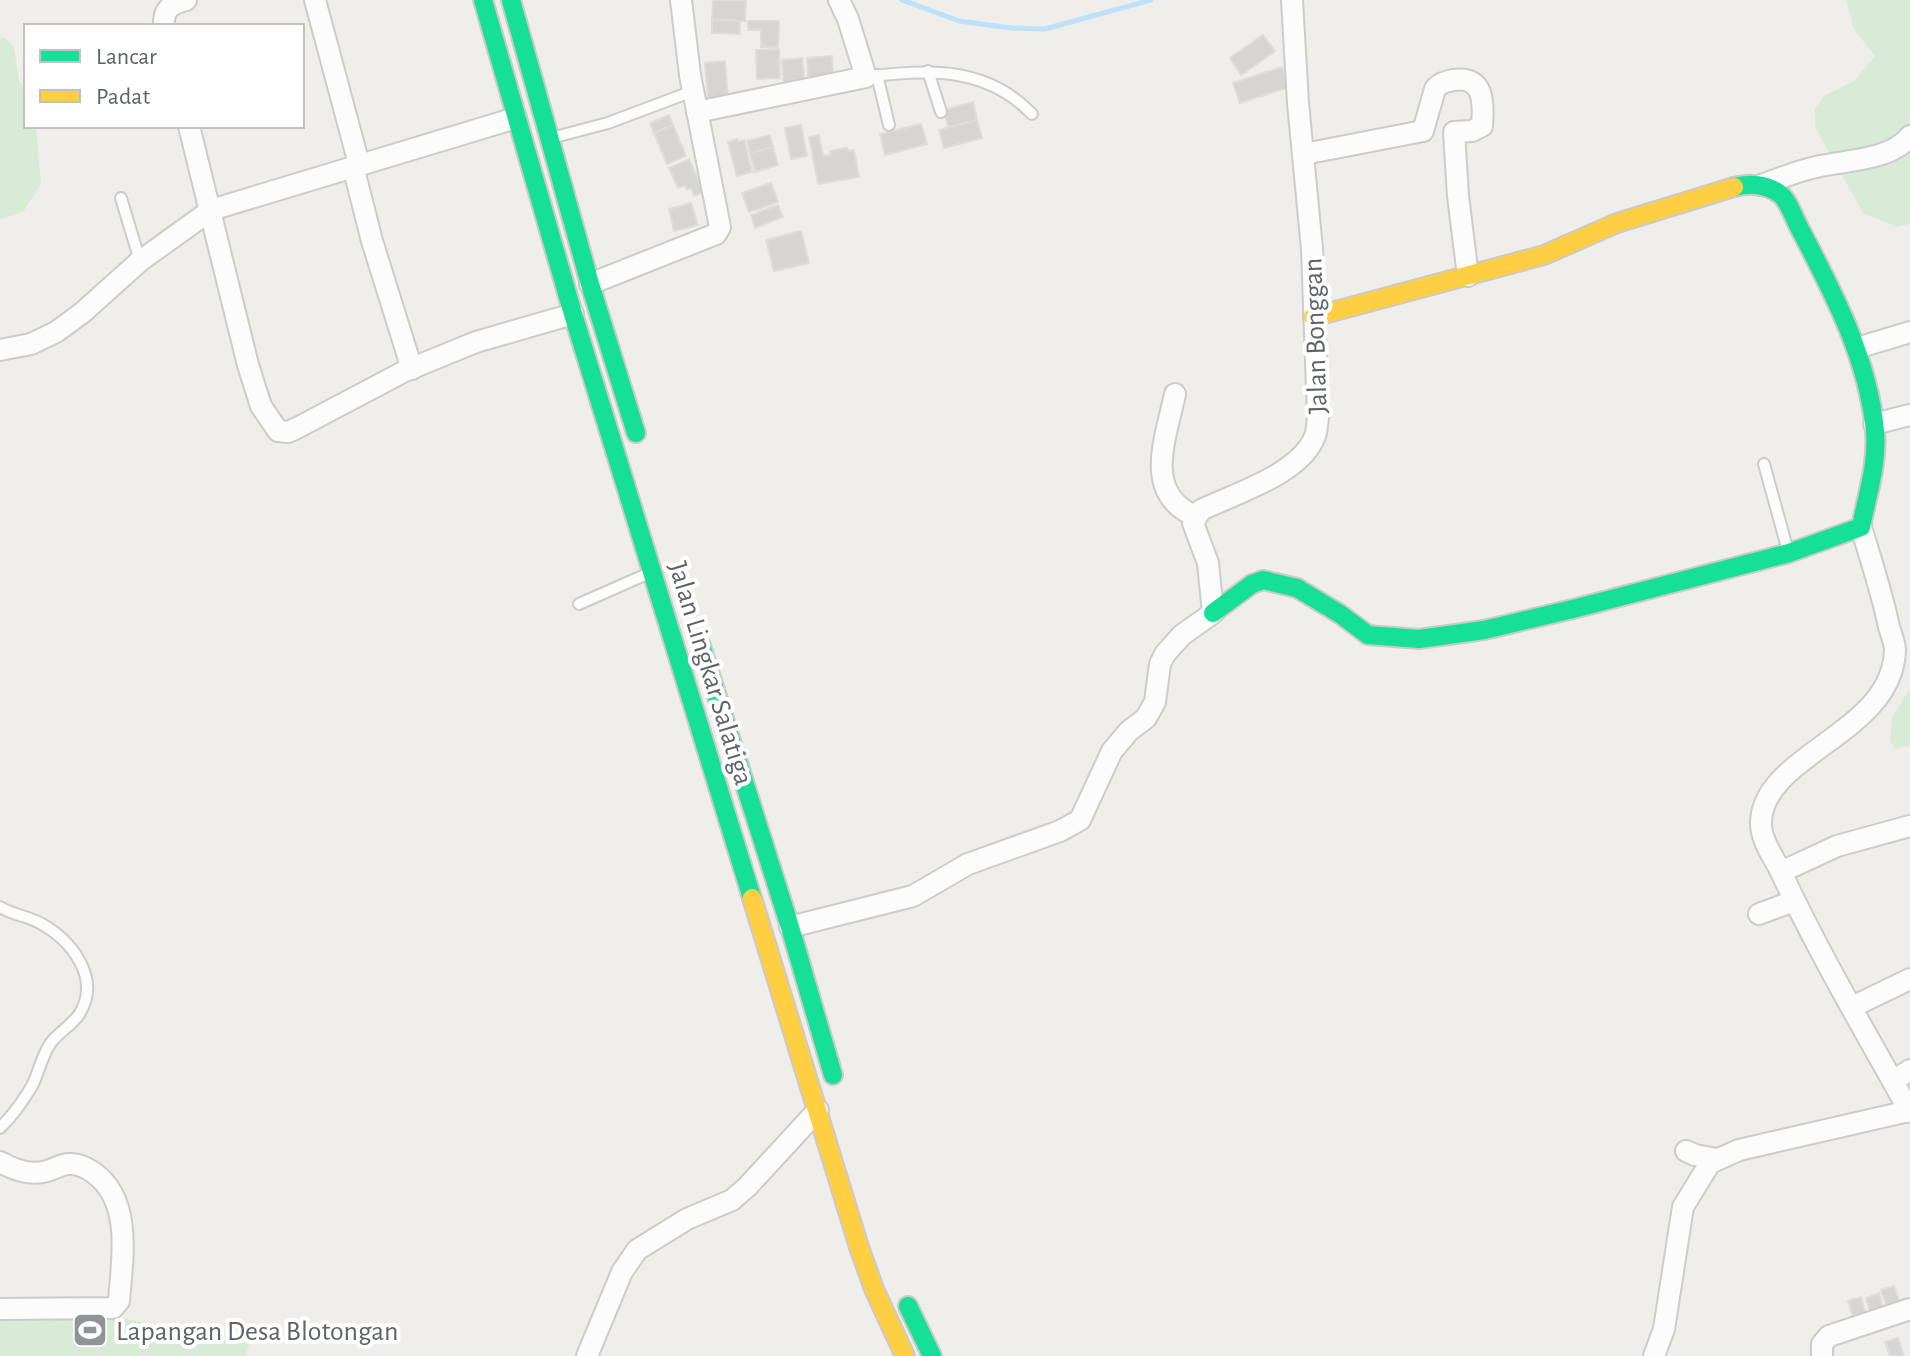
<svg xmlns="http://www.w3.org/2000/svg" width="1910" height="1356" font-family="'Alegreya Sans',sans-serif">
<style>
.green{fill:#d8ebd6}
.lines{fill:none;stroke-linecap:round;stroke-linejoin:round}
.stream{stroke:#bfe0f9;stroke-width:5}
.building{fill:#d6d5d3;stroke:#deddd9;stroke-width:2}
.lane-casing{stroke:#cbcccc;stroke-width:14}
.street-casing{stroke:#cbcccc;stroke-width:24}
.fast-casing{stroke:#cacacb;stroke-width:22}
.slow-casing{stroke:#cacacb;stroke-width:22}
.lane{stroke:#fdfcfc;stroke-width:10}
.street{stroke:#fdfcfc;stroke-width:20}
.fast{stroke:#16e098;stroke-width:18}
.slow{stroke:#ffcf43;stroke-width:18}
.labels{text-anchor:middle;stroke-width:8;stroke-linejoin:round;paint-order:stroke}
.street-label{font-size:28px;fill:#5f6368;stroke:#fff}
.poi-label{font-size:28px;fill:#5f6368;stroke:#fff;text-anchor:start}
</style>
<rect width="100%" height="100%" fill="#efeeea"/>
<!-- green -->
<g class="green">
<polygon points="1846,0 1910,0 1910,224 1897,227 1863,213 1815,127 1815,109 1824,96 1854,81 1875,56 1854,29"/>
<polygon points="5,38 14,47 19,81 26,90 26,126 36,126 41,184 23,212 0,219 0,39"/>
<polygon points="1910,689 1910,746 1896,749 1890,741 1892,717"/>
<polygon points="0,1310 112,1316 249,1344 246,1356 0,1356"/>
</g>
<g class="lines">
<!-- stream -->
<polyline class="stream" points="902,0 959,21 1011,28 1045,29 1151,0"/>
</g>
<!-- building -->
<g class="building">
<polygon points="713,0 746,0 745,21 712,20"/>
<polygon points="712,20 740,21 740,34 712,33"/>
<polygon points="748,21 779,21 778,47 761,47 761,30 748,30"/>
<polygon points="1263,35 1275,51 1241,75 1230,58"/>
<polygon points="779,49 780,78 757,79 756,50"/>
<polygon points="832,56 833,82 808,83 807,58"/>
<polygon points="802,58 805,84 784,86 782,60"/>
<polygon points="725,61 728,97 708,99 705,63"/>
<polygon points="1282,67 1289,87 1240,103 1233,83"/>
<polygon points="973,102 977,120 948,127 944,110"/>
<polygon points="669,115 673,125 654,133 650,123"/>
<polygon points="977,120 982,138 944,148 939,130"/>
<polygon points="921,124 927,144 885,155 880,134"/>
<polygon points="673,125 686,156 667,164 654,133"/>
<polygon points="801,125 807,156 791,159 785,128"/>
<polygon points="770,135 773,147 750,153 747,141"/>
<polygon points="819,135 823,156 831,155 830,151 847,148 848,151 854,150 859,177 818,184 809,137"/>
<polygon points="737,139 738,142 744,140 752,172 737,176 728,142"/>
<polygon points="773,147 778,165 755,172 750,153"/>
<polygon points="689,159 703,192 694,196 691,188 687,189 685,185 678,188 669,168"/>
<polygon points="771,183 778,202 749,212 742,193"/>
<polygon points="691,203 698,225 674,231 669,209"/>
<polygon points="778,205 783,217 755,228 751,215"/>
<polygon points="801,231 809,263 774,271 766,240"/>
<polygon points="1894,1286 1901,1306 1888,1310 1881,1290"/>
<polygon points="1879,1293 1885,1314 1872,1317 1866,1298"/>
<polygon points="1861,1297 1867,1317 1854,1321 1848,1301"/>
<polygon points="1898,1338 1904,1356 1890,1356 1885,1342"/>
</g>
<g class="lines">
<!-- lane casing -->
<g class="lane-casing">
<g id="lane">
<polyline points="928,71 941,112"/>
<polyline points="877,75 889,125"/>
<path d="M866,77C927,69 986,66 1032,114"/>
<polyline points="555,137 608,123 693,91"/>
<polyline points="121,198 140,261"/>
<polyline points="1764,464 1788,551"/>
<polyline points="579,604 647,574"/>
<path d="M0,907C13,915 27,916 40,923C71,940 101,977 80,1013C72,1026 58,1032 50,1044C42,1056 39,1071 33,1084C24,1100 13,1115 0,1128"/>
</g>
</g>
<!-- street casing -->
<g class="street-casing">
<g id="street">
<polyline points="315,0 359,164"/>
<path d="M164,26C163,9 171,4 186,0"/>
<polyline points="697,112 866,77 848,19 839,0"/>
<polyline points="189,126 248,365 261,406 278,431 288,432 297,428 405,371 476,342 573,314"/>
<path d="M1304,154L1423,131L1435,89C1440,83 1445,82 1453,80C1484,76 1484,101 1482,126L1472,131L1454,132L1458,196L1468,276"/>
<polyline points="353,166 372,241 412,369"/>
<path d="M1761,185C1779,179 1797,171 1816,167C1845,160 1890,161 1910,136"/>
<polyline points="590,284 716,234 720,227 690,75 681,0"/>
<polyline points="1857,348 1910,332"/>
<polyline points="0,350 31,344 56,332 82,313 140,261 211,210 516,118"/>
<path d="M1175,394C1166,438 1142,493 1195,516"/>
<polyline points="1874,424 1910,415"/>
<path d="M1861,527C1871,560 1882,593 1889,627C1891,634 1895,643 1895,650C1893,733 1765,753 1761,821C1760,839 1773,856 1781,872C1819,954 1866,1033 1910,1112"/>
<polyline points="1781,872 1837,846 1910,826"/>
<polyline points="1759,914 1794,901"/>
<path d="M790,927L913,896L968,864L1060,831L1080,820L1112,751L1129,731L1146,718L1155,702L1160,664L1165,654L1182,635L1213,613L1208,563L1193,523L1201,510C1234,494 1301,474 1315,436C1317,431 1317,424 1318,418L1312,249L1298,103L1292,0"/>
<polyline points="1852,1007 1910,979"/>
<polyline points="1893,1081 1910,1070"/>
<polyline points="1686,1151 1695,1155 1717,1159"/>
<path d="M0,1162C14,1170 31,1176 47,1171C55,1169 62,1163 71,1164C79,1164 87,1168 94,1173C133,1201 122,1260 119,1301L113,1308L0,1309"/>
<polyline points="587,1356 622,1272 637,1250 687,1219 732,1200 747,1187 818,1110"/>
<polyline points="1654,1356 1664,1329 1683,1207 1710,1163 1739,1150 1909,1111"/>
<polyline points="1822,1356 1822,1344 1829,1336 1910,1309"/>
</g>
</g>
<!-- fast casing -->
<g class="fast-casing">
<g id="fast">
<polyline points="483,0 573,314 752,898"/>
<polyline points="511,0 590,284 636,433"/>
<path d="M1213,613L1252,584L1263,580L1297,588L1340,614L1368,635L1419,639L1484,630L1573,609L1789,553L1861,527C1867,496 1878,463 1875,431C1868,359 1834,294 1801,231C1795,221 1789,201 1780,194C1767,184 1749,183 1734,187"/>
<polyline points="701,646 790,927 833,1075"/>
<polyline points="908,1306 932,1356"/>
</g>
</g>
<!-- slow casing -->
<g class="slow-casing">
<g id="slow">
<polyline points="1313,317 1544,255 1617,223 1734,187"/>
<polyline points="752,898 859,1247 874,1289 905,1356"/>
</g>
</g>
<!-- lane -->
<use href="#lane" class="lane"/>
<!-- street -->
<use href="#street" class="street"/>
<!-- fast -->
<use href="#fast" class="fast"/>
<!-- slow -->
<use href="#slow" class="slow"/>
</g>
<!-- icons -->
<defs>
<g id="stadium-square" transform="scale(1.8)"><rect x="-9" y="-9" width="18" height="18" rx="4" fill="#919496" stroke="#fff"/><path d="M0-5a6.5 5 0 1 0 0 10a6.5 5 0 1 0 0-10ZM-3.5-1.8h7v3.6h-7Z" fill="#fff"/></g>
</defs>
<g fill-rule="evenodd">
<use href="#stadium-square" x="90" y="1330"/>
</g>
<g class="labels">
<!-- street labels -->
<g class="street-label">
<text transform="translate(1314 336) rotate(-92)" y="10">Jalan Bonggan</text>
<text transform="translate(712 673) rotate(73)" y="10">Jalan Lingkar Salatiga</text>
</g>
<!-- poi labels -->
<g class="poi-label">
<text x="116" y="1340">Lapangan Desa Blotongan</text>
</g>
</g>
<!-- legend -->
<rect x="24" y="24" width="280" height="104" fill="#ffffff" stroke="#bfc1c3" stroke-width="2"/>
<rect x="40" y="50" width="40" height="12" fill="#16e098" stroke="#bfc1c3" stroke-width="2"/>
<text x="96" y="64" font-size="24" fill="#5f6368">Lancar</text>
<rect x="40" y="90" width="40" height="12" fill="#ffcf43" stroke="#bfc1c3" stroke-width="2"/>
<text x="96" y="104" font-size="24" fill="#5f6368">Padat</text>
</svg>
